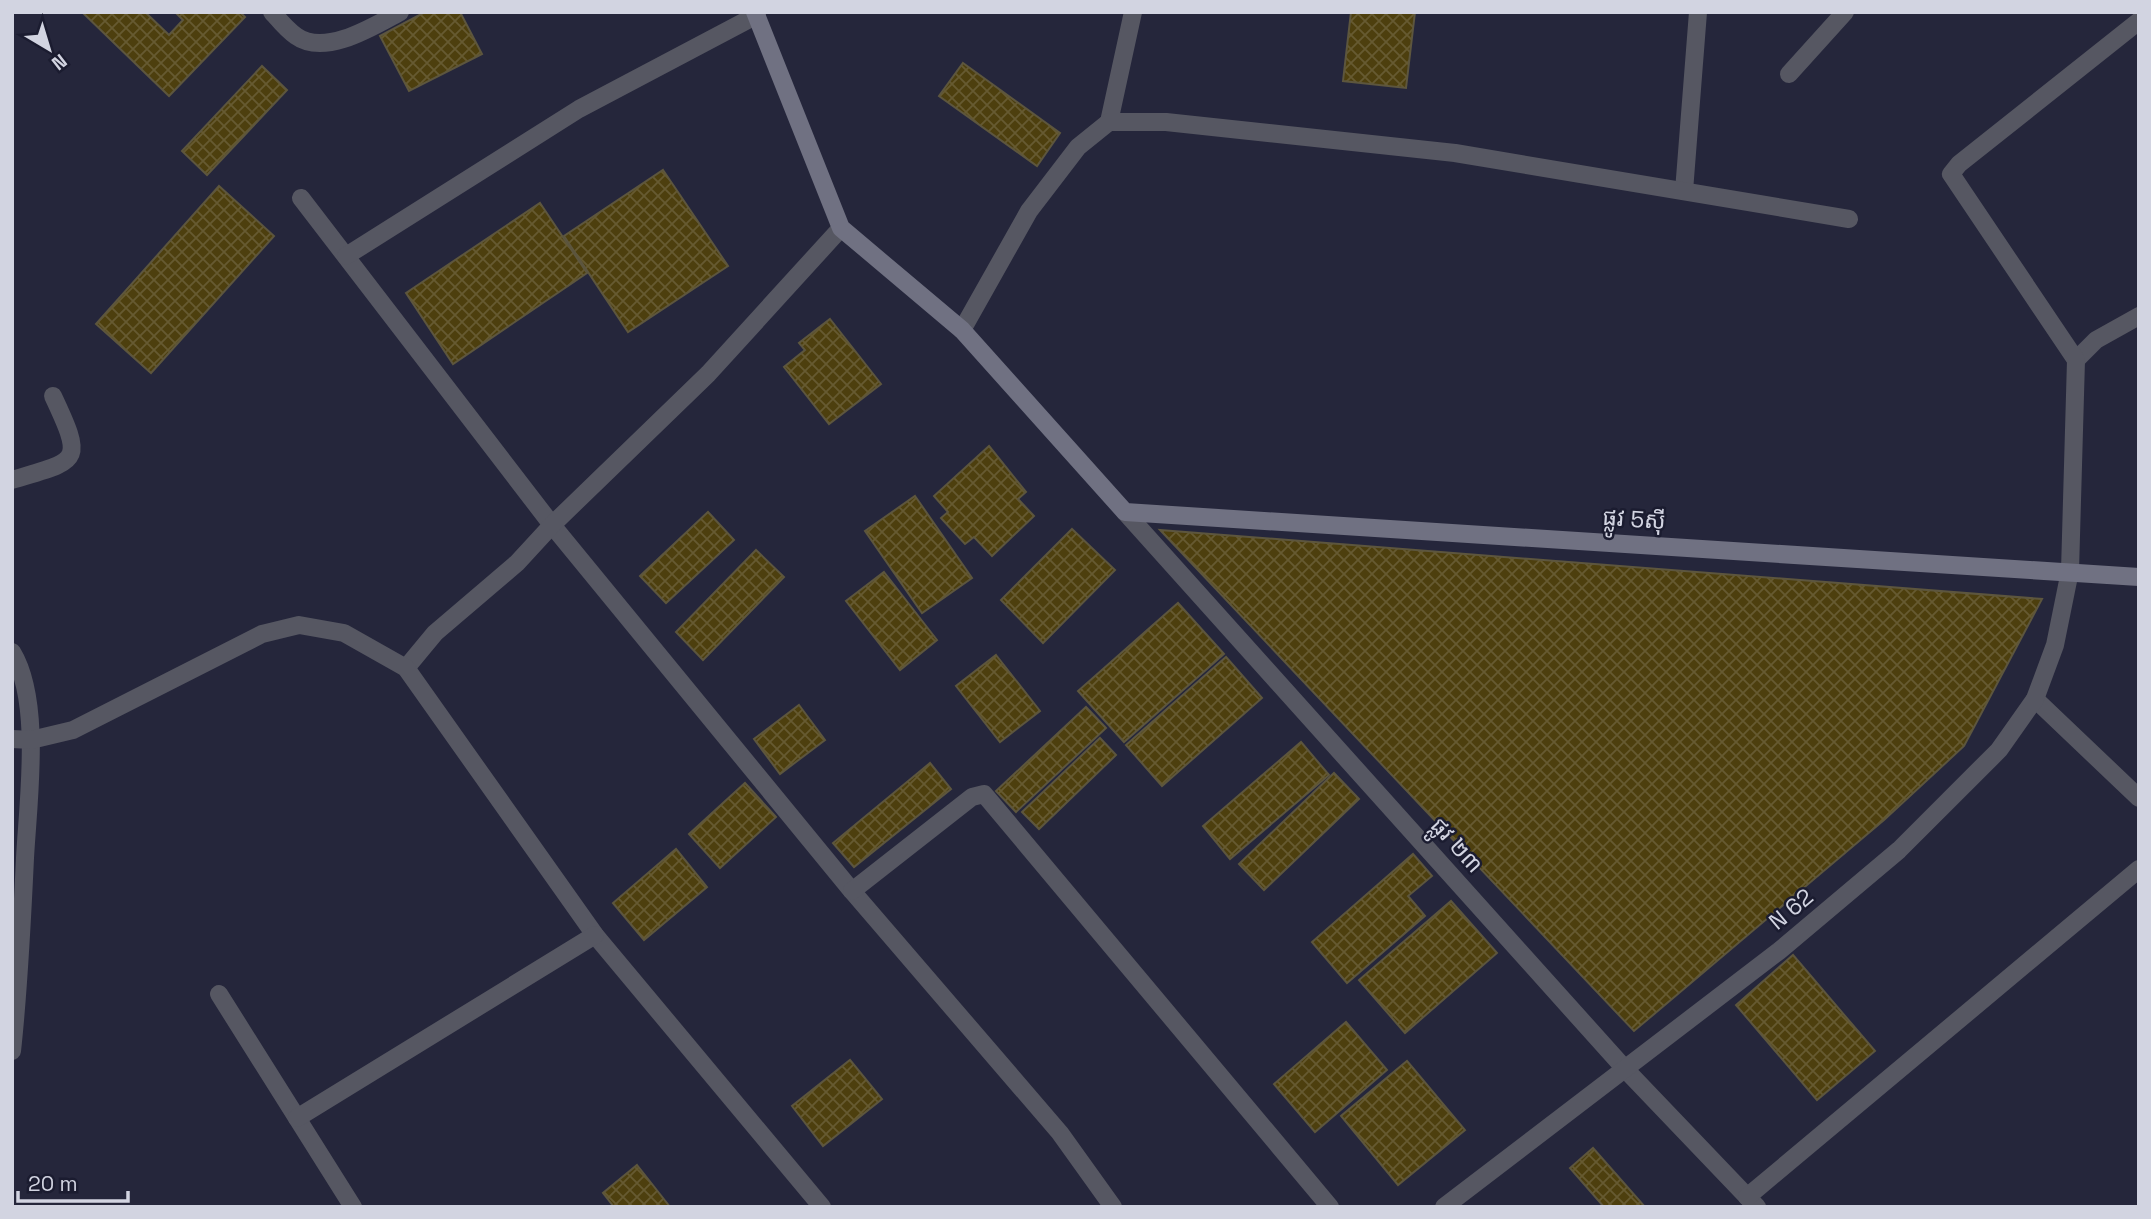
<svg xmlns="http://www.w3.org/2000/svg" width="2151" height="1219" font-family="'Space Grotesk','Noto Sans Khmer',sans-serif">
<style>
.building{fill:url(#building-cross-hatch);stroke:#5d563e;stroke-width:2}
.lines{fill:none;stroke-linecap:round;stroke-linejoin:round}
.lane{stroke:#565762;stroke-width:18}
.street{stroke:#565762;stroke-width:18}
.secondary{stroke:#707182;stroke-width:18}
.labels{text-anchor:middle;stroke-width:5;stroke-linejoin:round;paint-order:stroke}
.street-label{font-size:23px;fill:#d2d4e1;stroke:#1b1c30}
</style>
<defs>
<pattern id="building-cross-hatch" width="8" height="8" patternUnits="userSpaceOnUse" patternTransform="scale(1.75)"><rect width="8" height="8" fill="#4d3f0e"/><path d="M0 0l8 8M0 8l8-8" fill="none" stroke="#665a31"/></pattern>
</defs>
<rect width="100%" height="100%" fill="#25263b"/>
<!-- building -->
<g class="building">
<polygon points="82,12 145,12 169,35 183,20 175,12 240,12 245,17 169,96"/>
<polygon points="425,12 460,12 482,54 409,91 380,36"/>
<polygon points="1351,12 1415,12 1406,88 1343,81"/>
<polygon points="963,63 1060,133 1037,166 939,96"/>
<polygon points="262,66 287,90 207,175 182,151"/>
<polygon points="663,170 728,266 628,332 564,236"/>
<polygon points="219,186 274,236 151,373 96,324"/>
<polygon points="540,203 587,273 453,364 406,293"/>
<polygon points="830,319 881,384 829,424 784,367 805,350 799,343"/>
<polygon points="989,446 1026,492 1018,499 1034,516 992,556 974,537 965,544 941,518 948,512 934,496"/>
<polygon points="915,496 972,578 922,613 865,531"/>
<polygon points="708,512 734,540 666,603 640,576"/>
<polygon points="1072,529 1115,570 1043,643 1001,600"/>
<polygon points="1160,530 2042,599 1964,746 1884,820 1634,1031"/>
<polygon points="756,550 784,577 703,660 676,632"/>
<polygon points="884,572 937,640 900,670 846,601"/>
<polygon points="1178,603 1224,654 1124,742 1078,691"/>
<polygon points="996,655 1040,711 1000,742 956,686"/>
<polygon points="1226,657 1262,698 1162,786 1126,745"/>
<polygon points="799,705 825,740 780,774 754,739"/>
<polygon points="1086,707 1106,728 1016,812 996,791"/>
<polygon points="1100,738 1116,755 1039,829 1022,812"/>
<polygon points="1301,742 1329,775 1230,859 1203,826"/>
<polygon points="930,763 951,789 854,867 833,843"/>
<polygon points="1334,773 1359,799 1264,890 1239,864"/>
<polygon points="745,783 776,817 720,868 689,834"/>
<polygon points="676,849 707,887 644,940 613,903"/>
<polygon points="1413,854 1432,876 1408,896 1425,916 1347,983 1312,942"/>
<polygon points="1451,901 1497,953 1405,1033 1359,980"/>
<polygon points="1793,955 1875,1051 1817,1100 1736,1005"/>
<polygon points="1346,1022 1387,1070 1315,1132 1274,1084"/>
<polygon points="850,1060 882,1099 823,1146 792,1106"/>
<polygon points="1407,1061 1465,1130 1398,1185 1341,1116"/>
<polygon points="1593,1148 1645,1207 1604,1207 1570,1168"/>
<polygon points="637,1165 670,1207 614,1207 603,1193"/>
</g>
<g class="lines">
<!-- lane -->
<path class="lane" d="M12,480C79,460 85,464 53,396"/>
<!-- street -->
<g class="street">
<path d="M272,12C279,20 287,30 296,36C325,57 374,26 400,12"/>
<polyline points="1789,74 1845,12"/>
<polyline points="1109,122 1133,12"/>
<polyline points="1684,191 1698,12"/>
<polyline points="301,198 552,525 852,891 1060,1133 1113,1207"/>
<polyline points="346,256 579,109 757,15"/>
<polyline points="962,330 1029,211 1078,147 1109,122 1166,122 1455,153 1849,219"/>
<polyline points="2076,360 2096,340 2139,316"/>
<polyline points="1125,512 1626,1070 1757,1207"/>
<path d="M12,652C42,701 28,801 25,858C22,923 19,987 12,1051"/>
<polyline points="406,668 435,633 517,563 552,525 708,374 841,228"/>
<polyline points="2035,699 2139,798"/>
<polyline points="12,739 31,740 73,730 262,634 299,625 344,633 406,668 595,935 822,1207"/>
<polyline points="852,891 972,797 984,794 1330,1207"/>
<polyline points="219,994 353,1207"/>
<polyline points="297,1118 595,935"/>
<polyline points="1747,1197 2139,869"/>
<polyline points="1444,1207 1779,951 1899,850 1999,750 2035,699 2055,645 2070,571 2076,360 1951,174 1959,164 2139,21"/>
</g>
<!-- secondary -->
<polyline class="secondary" points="755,12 841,228 962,330 1125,512 2139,577"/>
</g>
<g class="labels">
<!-- street labels -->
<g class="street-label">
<text transform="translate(1634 519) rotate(4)" y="8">ផ្លូវ 5ស៊ី</text>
<text transform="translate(1457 845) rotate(48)" y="8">ផ្លូវ ២៣</text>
<text transform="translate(1791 909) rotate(-40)" y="8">N 62</text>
</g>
</g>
<!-- border -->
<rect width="2151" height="1219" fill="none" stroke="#d2d4e1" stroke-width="28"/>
<!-- north arrow -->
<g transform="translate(49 49) rotate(142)" stroke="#1b1c30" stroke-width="5" paint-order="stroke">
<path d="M0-5L12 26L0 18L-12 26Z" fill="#d2d4e1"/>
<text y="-10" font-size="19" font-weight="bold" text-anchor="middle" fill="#d2d4e1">N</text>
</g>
<!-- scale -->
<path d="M18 1191v10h110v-10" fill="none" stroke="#d2d4e1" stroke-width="3.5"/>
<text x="28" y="1191" font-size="21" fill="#d2d4e1" stroke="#1b1c30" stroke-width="5" paint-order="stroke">20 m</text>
</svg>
